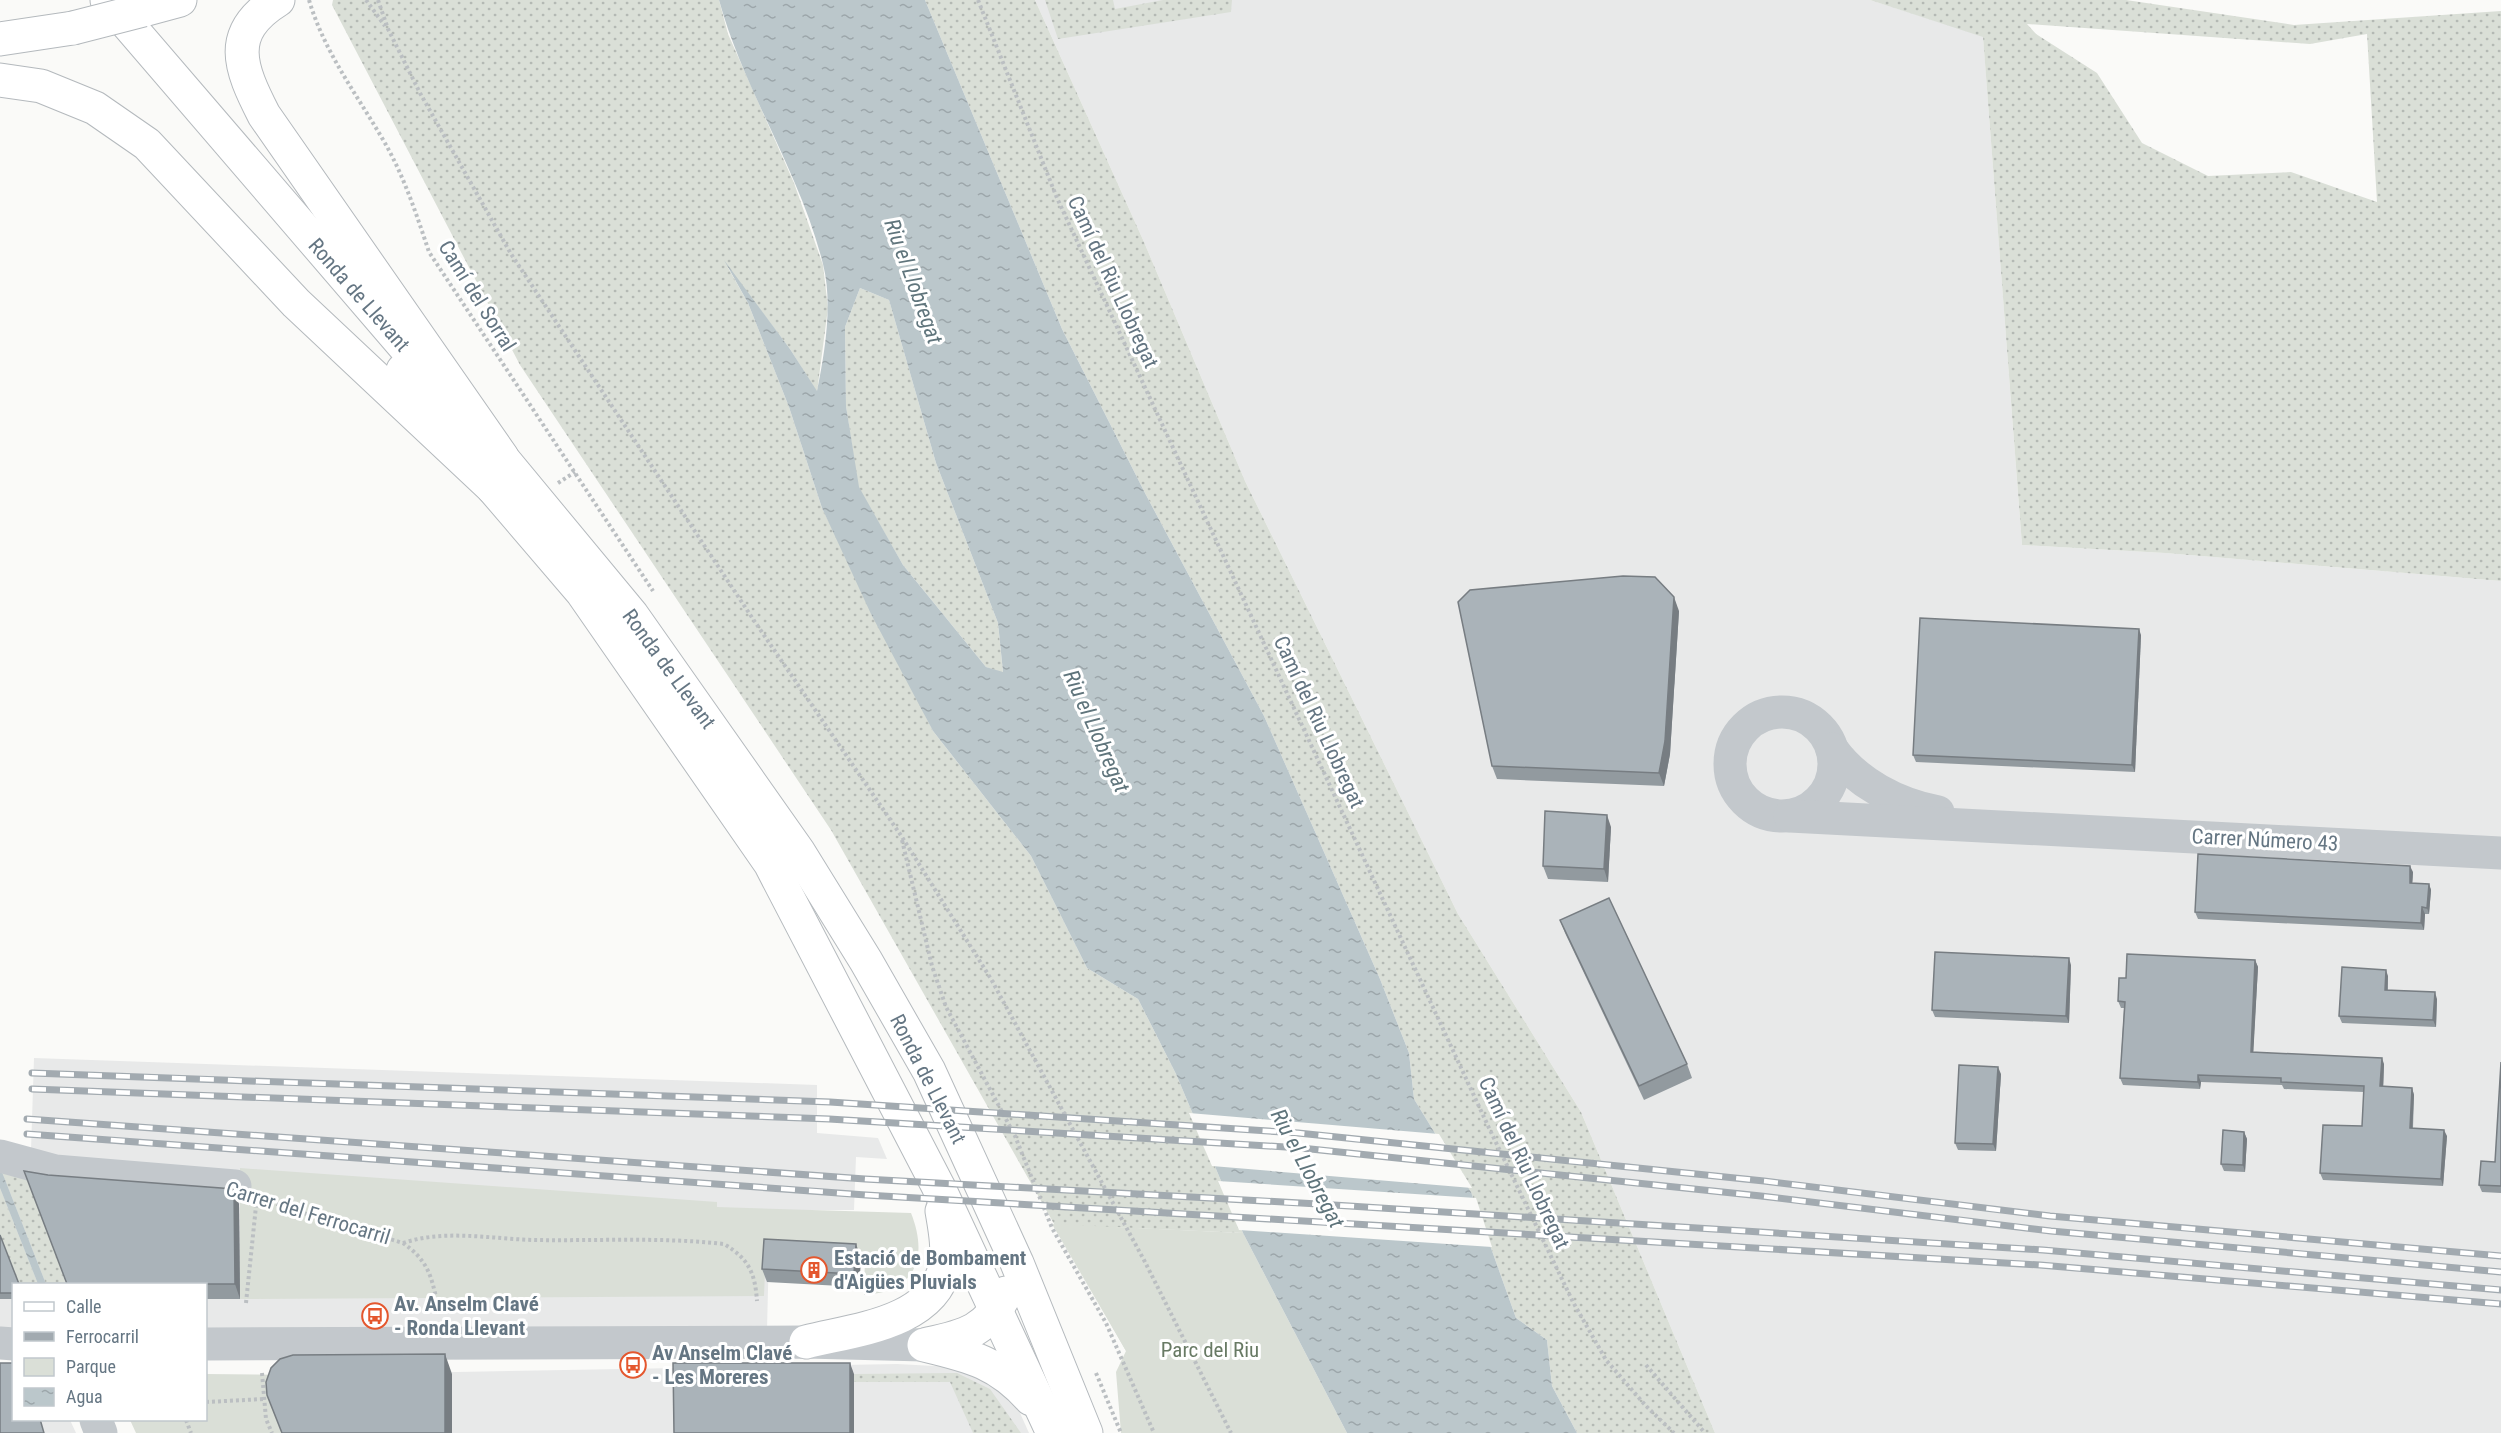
<svg xmlns="http://www.w3.org/2000/svg" width="2501" height="1433" font-family="'Roboto Condensed',sans-serif">
<style>
.built{fill:#e8e9e9}
.grass{fill:url(#grass-dots);fill-rule:evenodd}
.green{fill:#dadfd7}
.water{fill:url(#water-ripples);fill-rule:evenodd}
.pier{fill:#fafaf8}
.lines{fill:none;stroke-linecap:round;stroke-linejoin:round}
.major-casing{stroke:#b5babe;stroke-width:35}
.highway-casing{stroke:#b4b9bd;stroke-width:35}
.path{stroke:#bbbfc2;stroke-width:4;stroke-dasharray:3 3;stroke-linecap:butt}
.minor{stroke:#c3c8cc;stroke-width:33}
.major{stroke:#fff;stroke-width:33}
.highway{stroke:#fff;stroke-width:33}
.rail-casing{stroke:#a2aab0;stroke-width:7}
.rail{stroke:#fff;stroke-width:4.5;stroke-dasharray:14;stroke-linecap:butt}
.highway-bridge-casing{stroke:#b4b9bd;stroke-width:35;stroke-linecap:butt}
.highway-bridge{stroke:#fff;stroke-width:33}
.wall{fill:#929a9f}
.shaded-wall{fill:#777d82}
.building{fill:#aab3b9;stroke:#777d82;stroke-width:1.5}
.labels{text-anchor:middle;stroke-width:6;stroke-linejoin:round;paint-order:stroke}
.street-label{font-size:21px;fill:#657683;stroke:#fff}
.poi-label{font-size:21px;font-weight:bold;fill:#657683;stroke:#fff;text-anchor:start}
.park-label{font-size:21px;fill:#687a64;stroke:#fff}
.water-label{font-size:22px;font-style:italic;fill:#60757c;stroke:#fff}
</style>
<defs>
<pattern id="grass-dots" width="8" height="8" patternUnits="userSpaceOnUse" patternTransform="scale(1.5)"><rect width="8" height="8" fill="#dadfd7"/><path d="M2 2h.1M6 6h.1" fill="none" stroke="#b4b9b4" stroke-width="1.8" stroke-linecap="round"/></pattern>
<pattern id="water-ripples" width="26" height="14" patternUnits="userSpaceOnUse" patternTransform="scale(1.5)"><rect width="26" height="14" fill="#bbc7cb"/><path d="M2 4q2-2 4 0t4 0M15 11q2-2 4 0t4 0" fill="none" stroke="#9ca6aa"/></pattern>
</defs>
<rect width="100%" height="100%" fill="#fafaf8"/>
<!-- built -->
<g class="built">
<polygon points="1035,0 1870,0 1983,36 2022,545 2165,553 2501,581 2501,1433 1715,1433 1581,1112 1458,914 1245,481 1144,242"/>
<polygon points="34,1058 817,1085 817,1133 878,1138 887,1159 856,1157 854,1210 770,1210 767,1329 206,1331 206,1284 14,1284 13,1330 0,1330 0,1148 31,1150"/>
<polygon points="897,1364 972,1368 1016,1404 1029,1433 282,1433 275,1415 296,1375"/>
<polygon points="0,1377 14,1420 70,1420 76,1433 0,1433"/>
</g>
<!-- grass -->
<g class="grass">
<polygon points="333,0 719,0 728,34 794,183 823,265 828,308 817,392 790,349 727,266 748,303 789,407 822,508 933,731 1031,856 1087,968 1138,999 1176,1074 1243,1233 1109,1227 1126,1351 831,830 520,365 332,5"/>
<polygon points="925,0 1035,0 1144,242 1245,481 1458,914 1581,1112 1715,1433 1577,1433 1552,1386 1547,1340 1516,1318 1471,1192 1414,1099 1409,1053 1380,979 1264,716 1146,495 1062,329"/>
<polygon points="1045,0 1113,0 1115,9 1163,0 1232,0 1231,12 1058,39"/>
<path d="M1870,0H2126L2294,25L2501,11V581L2165,553L2022,545L1983,37ZM2027,24L2310,44L2367,34L2377,202L2291,172L2208,176L2142,143L2097,73L2036,34Z"/>
<polygon points="860,288 889,300 936,463 998,623 1003,673 986,667 903,565 858,487 846,406 845,327"/>
<polygon points="0,1167 27,1174 66,1284 46,1284"/>
<polygon points="0,1188 38,1284 19,1284 0,1235"/>
<polygon points="957,1373 990,1389 1021,1433 973,1433 950,1382 854,1382 854,1374"/>
</g>
<!-- green -->
<g class="green">
<path d="M240,1168L717,1202V1207L911,1213C929,1258 915,1292 864,1295L865,1254L766,1248L764,1296L240,1299Z"/>
<polygon points="1052,1224 1243,1233 1347,1433 1121,1433 1116,1372 1126,1351"/>
<polygon points="206,1374 296,1375 275,1415 282,1433 136,1433 130,1420 206,1420"/>
</g>
<!-- water -->
<g class="water">
<path d="M719,0H925L1062,329L1146,495L1264,716L1380,979L1409,1053L1414,1099L1471,1192L1516,1318L1547,1340L1552,1386L1577,1433H1347L1243,1233L1176,1074L1138,999L1087,968L1031,856L933,731L871,614L822,508L789,407L748,303L724,260L790,349L817,391C825,352 833,303 823,264C800,172 744,91 719,0ZM860,288L889,300L936,463L998,623L1003,672L986,667L903,565L859,487L846,406L845,327Z"/>
<polygon points="0,1167 46,1284 38,1284 0,1188"/>
</g>
<!-- pier -->
<g class="pier">
<polygon points="1189,1113 1439,1134 1472,1188 1212,1166"/>
<polygon points="1218,1181 1476,1198 1492,1247 1239,1230"/>
</g>
<g class="lines">
<!-- major casing -->
<g class="major-casing">
<g id="major">
<polyline points="107,0 436,383"/>
<polyline points="403,370 493,488 582,592 770,863 938,1186 1053,1433"/>
<polyline points="483,435 632,615 798,851 866,961 929,1071 1017,1263 1086,1433"/>
<path d="M806,1342C852,1330 932,1324 945,1267C949,1249 945,1229 942,1211"/>
<path d="M928,1344C967,1336 987,1330 1006,1293"/>
<path d="M924,1345C970,1356 998,1362 1031,1399"/>
</g>
</g>
<!-- highway casing -->
<g class="highway-casing">
<g id="highway">
<path d="M278,0C225,33 240,68 264,115L502,457"/>
<polyline points="143,10 180,0"/>
<polyline points="0,39 73,28"/>
<polyline points="0,80 41,86 95,108 147,144 296,303 493,488"/>
</g>
</g>
<!-- path -->
<g class="path">
<path d="M309,0C324,51 355,92 382,138C403,173 416,213 429,252L653,591"/>
<polyline points="366,0 385,26"/>
<polyline points="378,0 388,29 420,93 511,254 755,622 902,837 991,979 1144,1260 1231,1433"/>
<polyline points="978,0 1057,198 1489,1128 1573,1302 1606,1360 1646,1406 1674,1433"/>
<polyline points="558,483 575,472"/>
<polyline points="902,840 932,966 946,1007 1015,1136 1052,1228 1106,1323 1154,1433"/>
<path d="M260,1197L287,1208L403,1243C427,1260 431,1274 437,1302"/>
<path d="M403,1243C445,1229 491,1239 535,1240C597,1241 662,1237 724,1244C749,1259 755,1273 757,1301"/>
<polyline points="246,1303 256,1206"/>
<polyline points="1646,1365 1705,1433"/>
<polyline points="262,1373 266,1419 272,1433"/>
<polyline points="1096,1373 1121,1433"/>
<polyline points="206,1402 264,1399"/>
<polyline points="186,1420 191,1433"/>
</g>
<!-- minor -->
<g class="minor">
<circle cx="1782" cy="764" r="52"/>
<path d="M1832,749C1856,783 1897,804 1938,812"/>
<polyline points="1790,816 2501,853"/>
<polyline points="0,1156 55,1171 235,1186"/>
<polyline points="0,1343 14,1344"/>
<polyline points="206,1344 806,1342 924,1345"/>
<polyline points="96,1420 101,1433"/>
</g>
<!-- major -->
<use href="#major" class="major"/>
<!-- highway -->
<use href="#highway" class="highway"/>
<!-- rail casing -->
<g class="rail-casing">
<g id="rail">
<polyline points="32,1073 830,1102 1298,1133 1764,1181 2050,1216 2501,1256"/>
<polyline points="32,1089 829,1119 1301,1148 1761,1196 2051,1231 2501,1272"/>
<polyline points="27,1119 865,1179 1318,1204 2043,1250 2501,1290"/>
<polyline points="27,1134 866,1195 2040,1265 2501,1304"/>
</g>
</g>
<!-- rail -->
<use href="#rail" class="rail"/>
<!-- highway-bridge casing -->
<g class="highway-bridge-casing">
<polyline id="highway-bridge" points="73,28 143,10"/>
</g>
<!-- highway-bridge -->
<use href="#highway-bridge" class="highway-bridge"/>
</g>
<!-- wall -->
<g class="wall">
<polygon points="1679,611 1670,754 1664,786 1497,779 1492,766"/>
<polygon points="2141,635 2135,772 1916,762 1913,755"/>
<polygon points="1611,827 1608,882 1548,879 1543,866"/>
<polygon points="2413,872 2412,883 2429,884 2431,890 2429,914 2425,914 2424,930 2198,919 2195,912"/>
<polygon points="1560,920 1687,1064 1692,1078 1644,1100 1565,933"/>
<polygon points="2255,960 2258,967 2253,1052 2384,1064 2383,1087 2412,1088 2414,1095 2413,1128 2447,1136 2443,1186 2323,1180 2320,1173 2362,1126 2364,1092 2284,1089 2282,1085 2201,1082 2200,1089 2123,1085 2120,1078 2124,1008 2121,1008 2118,1001 2126,978"/>
<polygon points="2071,965 2069,1023 1935,1017 1932,1010"/>
<polygon points="2388,976 2388,990 2437,999 2436,1027 2342,1023 2339,1016"/>
<polygon points="2501,1062 2501,1193 2482,1192 2479,1185 2495,1162"/>
<polygon points="2001,1074 1996,1151 1958,1150 1955,1143"/>
<polygon points="2244,1132 2247,1139 2245,1172 2224,1171 2221,1164"/>
<polygon points="48,1175 239,1204 240,1299 206,1299 206,1284"/>
<polygon points="0,1235 14,1284 14,1299 0,1299"/>
<polygon points="861,1258 859,1287 767,1282 762,1269"/>
</g>
<!-- shaded-wall -->
<g class="shaded-wall">
<polygon points="1674,597 1679,611 1670,754 1664,786 1659,773"/>
<polygon points="2139,629 2141,635 2135,772 2132,765"/>
<polygon points="1607,815 1611,827 1608,882 1604,869"/>
<polygon points="2410,866 2413,872 2412,890 2410,883"/>
<polygon points="2429,884 2431,890 2429,914 2427,908"/>
<polygon points="2422,907 2425,914 2424,930 2421,923"/>
<polygon points="2069,958 2071,965 2069,1023 2066,1016"/>
<polygon points="2255,960 2258,967 2253,1059 2251,1052"/>
<polygon points="2386,970 2388,976 2387,997 2385,990"/>
<polygon points="2435,992 2437,999 2436,1027 2433,1020"/>
<polygon points="2382,1058 2384,1064 2383,1093 2380,1086"/>
<polygon points="1998,1067 2001,1074 1996,1151 1993,1144"/>
<polygon points="2198,1075 2201,1082 2200,1089 2198,1082"/>
<polygon points="2412,1088 2414,1095 2412,1135 2410,1128"/>
<polygon points="2444,1130 2447,1136 2443,1186 2441,1179"/>
<polygon points="2244,1132 2247,1139 2245,1172 2243,1165"/>
<polygon points="234,1189 239,1204 240,1299 235,1284"/>
<polygon points="856,1244 861,1258 859,1287 854,1274"/>
<polygon points="445,1354 452,1374 452,1433 445,1433"/>
<polygon points="850,1363 854,1374 854,1433 850,1433"/>
</g>
<!-- building -->
<g class="building">
<polygon points="1623,576 1655,577 1674,597 1665,741 1659,773 1492,766 1458,602 1470,590"/>
<polygon points="1920,618 2139,629 2132,765 1913,755"/>
<polygon points="1545,811 1607,815 1604,869 1543,866"/>
<polygon points="2198,854 2410,866 2410,883 2429,884 2427,908 2422,907 2421,923 2195,912"/>
<polygon points="1609,898 1687,1064 1639,1086 1560,920"/>
<polygon points="1935,952 2069,958 2066,1016 1932,1010"/>
<polygon points="2127,954 2255,960 2251,1052 2382,1058 2380,1086 2412,1088 2410,1128 2444,1130 2441,1179 2320,1173 2323,1125 2362,1126 2364,1086 2281,1082 2281,1078 2198,1075 2198,1082 2120,1078 2125,1002 2118,1001 2119,978 2126,978"/>
<polygon points="2342,967 2386,970 2385,990 2435,992 2433,1020 2339,1016"/>
<polygon points="2501,1062 2501,1186 2479,1185 2481,1161 2495,1162"/>
<polygon points="1959,1065 1998,1067 1993,1144 1955,1143"/>
<polygon points="2223,1130 2244,1132 2243,1165 2221,1164"/>
<polygon points="24,1171 48,1175 234,1189 235,1284 67,1284"/>
<polygon points="0,1235 19,1284 14,1284 14,1293 0,1293"/>
<polygon points="764,1239 856,1244 854,1274 762,1269"/>
<polygon points="445,1354 445,1433 282,1433 267,1395 266,1382 271,1368 280,1359 293,1355"/>
<polygon points="0,1363 14,1363 14,1419 40,1419 44,1433 0,1433"/>
<polygon points="673,1363 850,1363 850,1433 674,1433"/>
</g>
<!-- icons -->
<defs>
<g id="building-ring" transform="scale(1.35)"><circle r="9.5" fill="#fff" stroke="#e4572e" stroke-width="1.5"/><path d="M-4-6H4V6H1V3H-1V6H-4ZM-2.5-4.3h1.7v1.8h-1.7ZM.8-4.3h1.7v1.8H.8ZM-2.5-1h1.7V.8h-1.7ZM.8-1h1.7V.8H.8Z" fill="#e4572e"/></g>
<g id="bus-ring" transform="scale(1.35)"><circle r="9.5" fill="#fff" stroke="#e4572e" stroke-width="1.5"/><path d="M-5-6H5V4H4V6H2V4H-2V6H-4V4H-5ZM-3.5-4V0h7V-4ZM-3.5 1.2v1.5H-2V1.2ZM2 1.2v1.5H3.5V1.2Z" fill="#e4572e"/></g>
</defs>
<g fill-rule="evenodd">
<use href="#building-ring" x="814" y="1270"/>
<use href="#bus-ring" x="375" y="1316"/>
<use href="#bus-ring" x="633" y="1365"/>
</g>
<g class="labels">
<!-- street labels -->
<g class="street-label">
<text transform="translate(1113 282) rotate(65)" y="7">Camí del Riu Llobregat</text>
<text transform="translate(359 295) rotate(49)" y="7">Ronda de Llevant</text>
<text transform="translate(477 296) rotate(58)" y="7">Camí del Sorral</text>
<text transform="translate(669 669) rotate(54)" y="7">Ronda de Llevant</text>
<text transform="translate(1319 722) rotate(65)" y="7">Camí del Riu Llobregat</text>
<text transform="translate(2265 840) rotate(3)" y="7">Carrer Número 43</text>
<text transform="translate(928 1079) rotate(63)" y="7">Ronda de Llevant</text>
<text transform="translate(1524 1163) rotate(65)" y="7">Camí del Riu Llobregat</text>
<text transform="translate(308 1213) rotate(17)" y="7">Carrer del Ferrocarril</text>
</g>
<!-- poi labels -->
<g class="poi-label">
<text x="834" y="1265">Estació de Bombament<tspan x="834" dy="24">d'Aigües Pluvials</tspan></text>
<text x="394" y="1311">Av. Anselm Clavé<tspan x="394" dy="24">- Ronda Llevant</tspan></text>
<text x="652" y="1360">Av Anselm Clavé<tspan x="652" dy="24">- Les Moreres</tspan></text>
</g>
<!-- park labels -->
<g class="park-label">
<text x="1210" y="1357">Parc del Riu</text>
</g>
<!-- water labels -->
<g class="water-label">
<text transform="translate(914 281) rotate(70)" y="8">Riu el Llobregat</text>
<text transform="translate(1097 731) rotate(66)" y="8">Riu el Llobregat</text>
<text transform="translate(1308 1168) rotate(62)" y="8">Riu el Llobregat</text>
</g>
</g>
<!-- legend -->
<rect x="12" y="1283" width="195" height="138" fill="#ffffff" stroke="#c1c8cd" stroke-width="1.5"/>
<rect x="24" y="1302" width="30" height="9" fill="#ffffff" stroke="#c1c8cd" stroke-width="1.5"/>
<text x="66" y="1313" font-size="18" fill="#657683">Calle</text>
<rect x="24" y="1332" width="30" height="9" fill="#a2aab0" stroke="#c1c8cd" stroke-width="1.5"/>
<text x="66" y="1343" font-size="18" fill="#657683">Ferrocarril</text>
<rect x="24" y="1358" width="30" height="18" fill="#dadfd7" stroke="#c1c8cd" stroke-width="1.5"/>
<text x="66" y="1373" font-size="18" fill="#657683">Parque</text>
<rect x="24" y="1388" width="30" height="18" fill="url(#water-ripples)" stroke="#c1c8cd" stroke-width="1.5"/>
<text x="66" y="1403" font-size="18" fill="#657683">Agua</text>
</svg>
